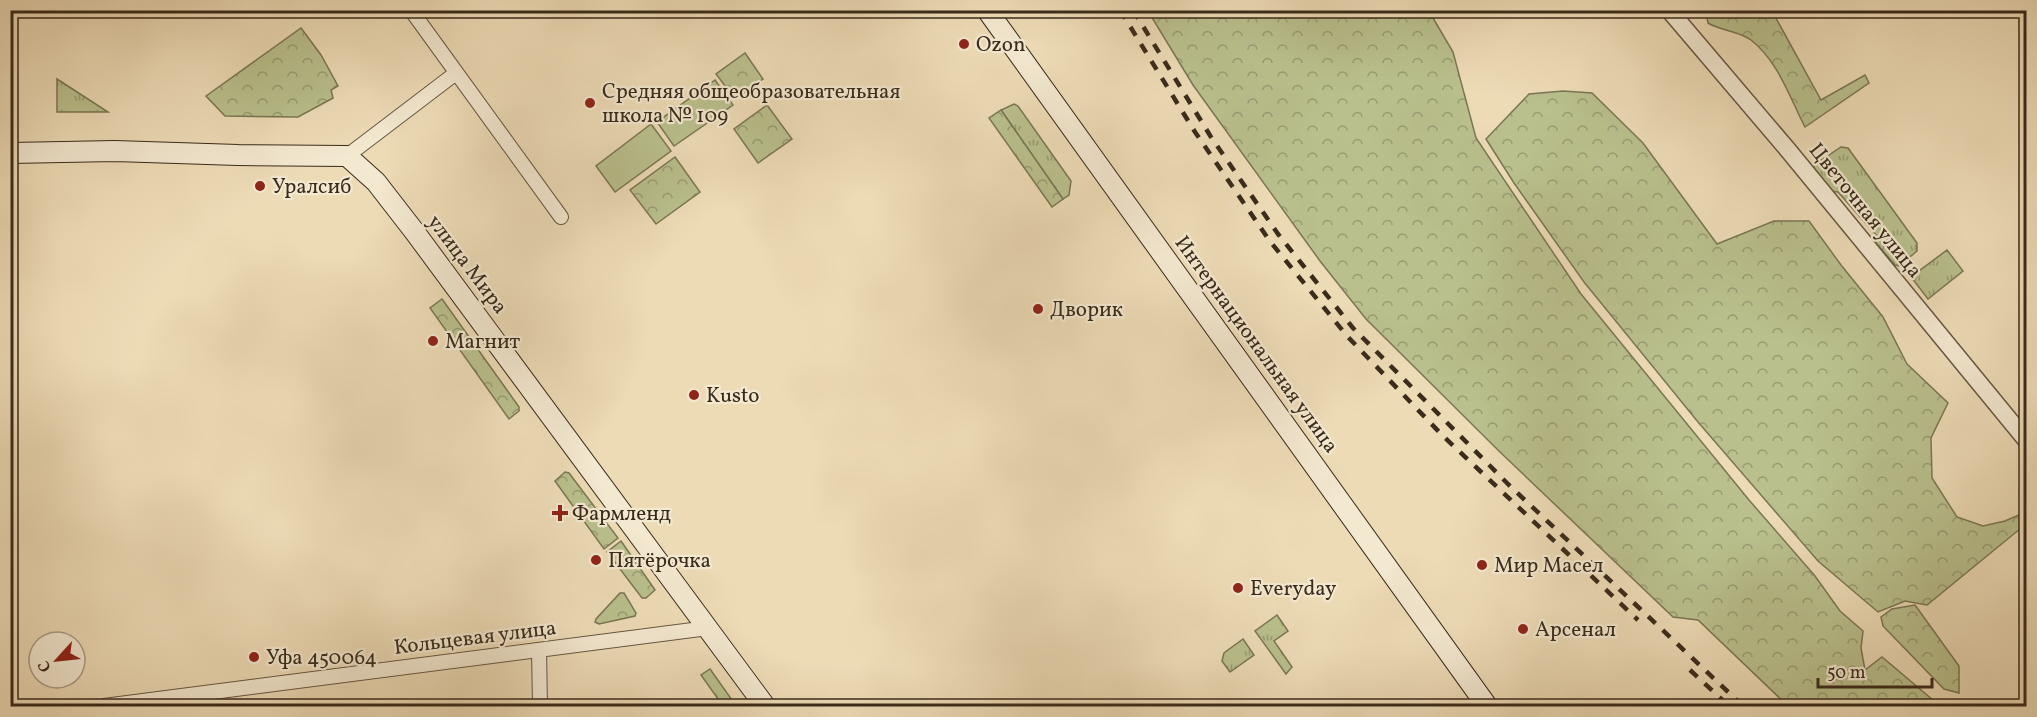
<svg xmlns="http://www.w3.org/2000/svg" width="2037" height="717" font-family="Vollkorn,serif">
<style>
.grass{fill:url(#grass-tufts);stroke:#7a7654;stroke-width:1.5}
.forest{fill:url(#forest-crowns);stroke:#7a7654;stroke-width:1.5}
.garden{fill:#b9c08d;stroke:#7a7654;stroke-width:1.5}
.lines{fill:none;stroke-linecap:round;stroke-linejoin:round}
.minor-casing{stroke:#675742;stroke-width:16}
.tertiary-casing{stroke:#675742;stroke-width:19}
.secondary-casing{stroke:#3a2b1b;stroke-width:22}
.minor{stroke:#f3e8d0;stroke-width:14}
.tertiary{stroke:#f3e8d0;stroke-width:16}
.secondary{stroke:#f3e8d0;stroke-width:20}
.rail{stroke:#3a2b1b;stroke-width:4.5;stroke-dasharray:10 10;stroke-linecap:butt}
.poi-dot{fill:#8f2418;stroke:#f3e8d0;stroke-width:2}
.labels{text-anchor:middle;stroke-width:4.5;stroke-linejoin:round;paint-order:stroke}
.poi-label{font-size:21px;fill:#3a2b1b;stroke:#f3e8d0;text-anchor:start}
.street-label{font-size:21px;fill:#3a2b1b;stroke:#f3e8d0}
</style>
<defs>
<pattern id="grass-tufts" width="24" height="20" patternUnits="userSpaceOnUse" patternTransform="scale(1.5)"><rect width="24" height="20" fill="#b9c08d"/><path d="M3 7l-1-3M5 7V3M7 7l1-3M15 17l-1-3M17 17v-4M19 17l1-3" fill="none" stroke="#979c72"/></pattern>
<pattern id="forest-crowns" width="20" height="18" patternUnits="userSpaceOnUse" patternTransform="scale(1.5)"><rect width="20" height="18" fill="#b9c08d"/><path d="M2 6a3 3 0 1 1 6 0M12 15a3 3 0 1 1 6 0" fill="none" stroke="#979c72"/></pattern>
</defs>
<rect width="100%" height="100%" fill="#eddbb6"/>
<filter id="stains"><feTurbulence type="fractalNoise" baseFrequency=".00333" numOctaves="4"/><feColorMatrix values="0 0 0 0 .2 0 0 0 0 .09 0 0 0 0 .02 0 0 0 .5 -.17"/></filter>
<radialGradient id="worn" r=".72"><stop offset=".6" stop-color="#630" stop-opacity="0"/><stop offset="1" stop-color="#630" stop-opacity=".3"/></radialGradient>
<!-- grass -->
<g class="grass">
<polygon points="57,79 108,112 57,112"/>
<polygon points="1014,104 1018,106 1071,181 1069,195 1063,199 1001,110"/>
<polygon points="1841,147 1848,148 1917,243 1917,251 1899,266 1895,265 1876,243 1876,235 1838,192 1828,191 1814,172 1814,165"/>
<polygon points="1947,250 1963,271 1928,299 1911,277"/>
<polygon points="1277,615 1288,631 1274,641 1292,667 1286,674 1255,631"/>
<polygon points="1243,639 1254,655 1230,672 1222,661 1224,653"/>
</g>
<!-- forest -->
<g class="forest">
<polygon points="1148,11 1429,11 1453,52 1476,138 1581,294 1749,500 1815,576 1840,611 1863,631 1861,648 1865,670 1882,657 1940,706 1788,706 1698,620 1673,617 1501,453 1366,319 1320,261 1193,85"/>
<path d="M1710,11H1772L1821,100L1865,75L1869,83L1805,127C1790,98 1778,61 1751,40C1739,31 1721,31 1708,23L1706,13Z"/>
<polygon points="301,28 321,55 338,86 331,90 333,98 298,117 225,116 206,96"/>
<polygon points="745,53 763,79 735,99 716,74"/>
<polygon points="1563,91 1592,93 1643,143 1717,244 1774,221 1809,221 1841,265 1883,317 1907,364 1948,403 1931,438 1932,478 1957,517 1983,526 2005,521 2026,512 2026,524 1927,605 1905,601 1878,612 1818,561 1698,422 1584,282 1514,183 1486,139 1529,94"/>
<polygon points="767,105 792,139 758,163 734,129"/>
<polygon points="1001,110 1063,199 1052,207 989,118"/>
<polygon points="675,157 700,192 656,224 630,190"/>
<polygon points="442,299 519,407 519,411 509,419 430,308"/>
<polygon points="565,472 569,473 618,538 604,549 555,481"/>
<polygon points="621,541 655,590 646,598 642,598 607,552"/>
<polygon points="620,593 624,593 636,613 635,616 599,624 595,622 596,619"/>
<polygon points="1915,605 1959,666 1959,693 1944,689 1883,626 1881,617 1892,609"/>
<polygon points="710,669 732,700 723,706 701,675"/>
</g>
<!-- garden -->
<g class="garden">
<polygon points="715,80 733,105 674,146 657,122"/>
<polygon points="651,124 671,151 615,192 596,166"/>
</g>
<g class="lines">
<!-- minor casing -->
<g class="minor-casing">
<g id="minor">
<polyline points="411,10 561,217"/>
<polyline points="347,156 456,73"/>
<polyline points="539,650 540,706"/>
<polyline points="104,706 708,628"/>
</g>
</g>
<!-- tertiary casing -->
<g class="tertiary-casing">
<polyline id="tertiary" points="1669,10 1788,150 2026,440"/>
</g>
<!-- secondary casing -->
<g class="secondary-casing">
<g id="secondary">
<polyline points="987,10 1487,706"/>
<polyline points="10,153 115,151 238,155 347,156 376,182 414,231 765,706"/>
</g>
</g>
<!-- minor -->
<use href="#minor" class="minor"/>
<!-- tertiary -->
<use href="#tertiary" class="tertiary"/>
<!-- secondary -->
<use href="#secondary" class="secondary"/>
<!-- rail -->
<g class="rail">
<polyline points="1120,10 1195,132 1269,240 1347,336 1443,436 1638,620"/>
<polyline points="1133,10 1211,137 1278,234 1353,328 1509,485 1743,706"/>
<polyline points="1690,670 1729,706"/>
</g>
</g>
<!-- markers -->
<g class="poi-dot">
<circle cx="964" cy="44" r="6"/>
<circle cx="590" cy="103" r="6"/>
<circle cx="260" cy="186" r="6"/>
<circle cx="1038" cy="309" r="6"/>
<circle cx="433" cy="341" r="6"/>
<circle cx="694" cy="395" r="6"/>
<path d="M557 504h6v6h6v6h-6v6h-6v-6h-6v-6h6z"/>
<circle cx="596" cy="560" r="6"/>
<circle cx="1482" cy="565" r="6"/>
<circle cx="1238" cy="588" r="6"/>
<circle cx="1523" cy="629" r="6"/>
<circle cx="254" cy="657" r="6"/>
</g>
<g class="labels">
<!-- poi labels -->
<g class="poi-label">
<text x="976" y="51">Ozon</text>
<text x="602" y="98">Средняя общеобразовательная<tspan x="602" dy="24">школа № 109</tspan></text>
<text x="272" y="193">Уралсиб</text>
<text x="1050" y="316">Дворик</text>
<text x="445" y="348">Магнит</text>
<text x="706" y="402">Kusto</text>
<text x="572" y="520">Фармленд</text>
<text x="608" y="567">Пятёрочка</text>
<text x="1494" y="572">Мир Масел</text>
<text x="1250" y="595">Everyday</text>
<text x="1535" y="636">Арсенал</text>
<text x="266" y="664">Уфа 450064</text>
</g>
<!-- street labels -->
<g class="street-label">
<text transform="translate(1866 210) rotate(51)" y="7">Цветочная улица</text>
<text transform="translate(468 264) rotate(53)" y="7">улица Мира</text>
<text transform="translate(1257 344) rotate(54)" y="7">Интернациональная улица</text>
<text transform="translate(475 637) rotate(-7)" y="7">Кольцевая улица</text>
</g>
</g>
<!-- margin -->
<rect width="2037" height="717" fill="none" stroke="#eddbb6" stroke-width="36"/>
<rect x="12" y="12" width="2013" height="693" fill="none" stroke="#3a2b1b" stroke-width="3"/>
<rect x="18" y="18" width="2001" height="681" fill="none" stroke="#3a2b1b" stroke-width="1.5"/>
<!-- north arrow -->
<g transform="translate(57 660) rotate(243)"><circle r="28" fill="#f3e8d0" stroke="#a99c88" stroke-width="1.5"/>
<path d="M0-4.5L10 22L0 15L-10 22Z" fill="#8f2418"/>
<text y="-9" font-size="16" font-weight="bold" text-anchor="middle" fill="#3a2b1b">С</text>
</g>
<!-- scale -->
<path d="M1818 678v9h114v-9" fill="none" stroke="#3a2b1b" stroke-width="3"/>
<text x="1827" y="678" font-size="18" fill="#3a2b1b" stroke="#f3e8d0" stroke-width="4.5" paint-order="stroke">50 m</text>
<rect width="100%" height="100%" filter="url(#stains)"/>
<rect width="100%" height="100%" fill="url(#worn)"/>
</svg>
